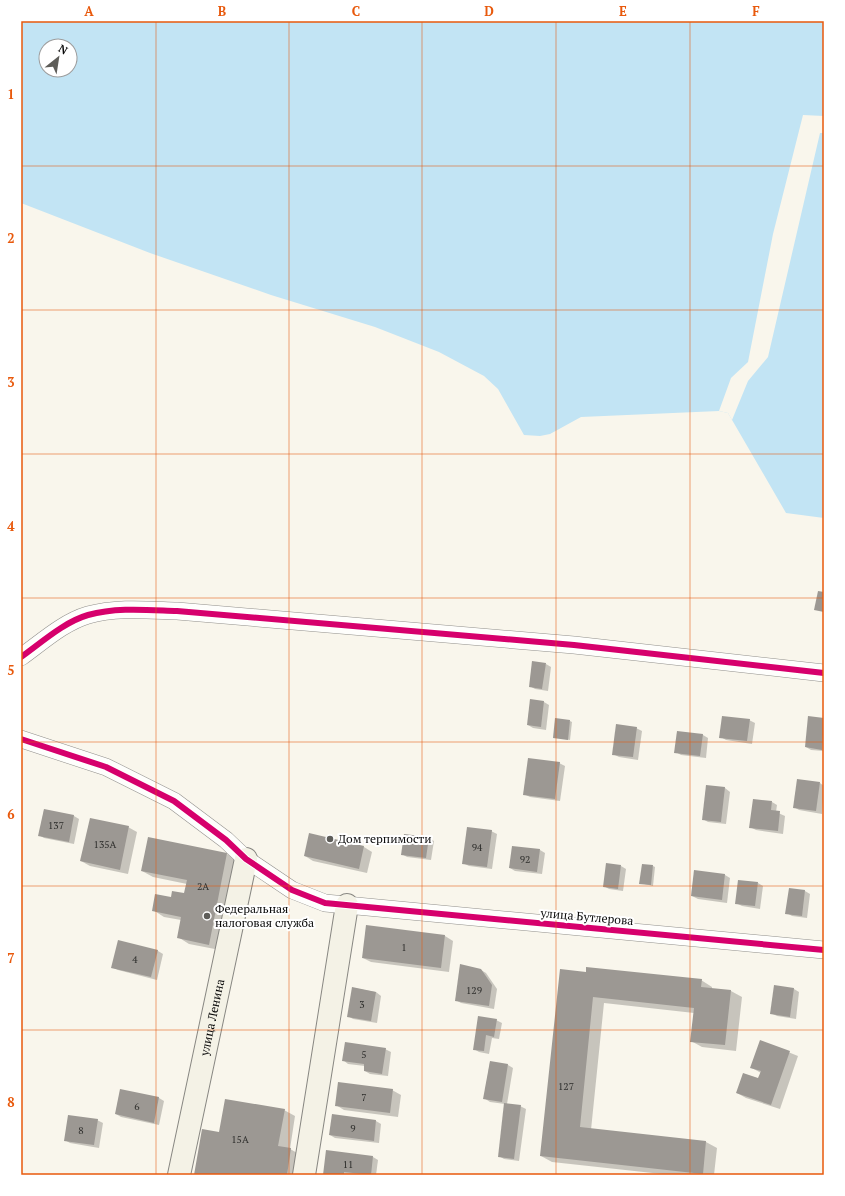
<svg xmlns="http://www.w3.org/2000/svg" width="845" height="1196" font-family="'PT Serif',serif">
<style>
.water{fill:#c2e4f4;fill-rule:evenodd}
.pier{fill:#f9f6ec}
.shadow{fill:#0003}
.building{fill:#9c9893}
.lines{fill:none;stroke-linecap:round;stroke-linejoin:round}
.street-casing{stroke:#92908c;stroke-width:18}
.secondary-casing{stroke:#888782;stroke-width:24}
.street{stroke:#fefefc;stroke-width:17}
.secondary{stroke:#f4f2e6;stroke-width:22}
.cycleway-casing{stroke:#fff;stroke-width:8}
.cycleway{stroke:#d6006c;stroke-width:6}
.grid{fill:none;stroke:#e8590c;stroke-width:1;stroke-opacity:0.55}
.poi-dot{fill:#5e5d59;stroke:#fff;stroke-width:1.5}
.labels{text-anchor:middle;stroke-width:4;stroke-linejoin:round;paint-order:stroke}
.number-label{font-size:10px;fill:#2e2e2c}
.poi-label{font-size:12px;fill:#0a0a0a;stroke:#fff;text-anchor:start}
.street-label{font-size:12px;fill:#0a0a0a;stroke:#fff}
.neatline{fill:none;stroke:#e8590c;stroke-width:1.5}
.grid-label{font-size:13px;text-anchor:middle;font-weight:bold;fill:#e8590c}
</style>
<rect width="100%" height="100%" fill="#f9f6ec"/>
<!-- water -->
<path class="water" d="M21,21H824V518L786,513L728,413L719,411L581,417L550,434L540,436L524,435L498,389L484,376L439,352L375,327L271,295L150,253L21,203ZM46,46H70V70H46Z"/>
<!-- pier -->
<polygon class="pier" points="803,115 824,116 824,133 820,133 768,357 748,381 732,420 728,413 719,411 731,378 748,362 773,234"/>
<!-- shadow -->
<g class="shadow">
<polygon points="546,664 551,667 548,691 535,689 530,686"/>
<polygon points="531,701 544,702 549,705 546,730 533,728 528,725"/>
<polygon points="809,718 824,719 824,751 811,750 806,747"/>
<polygon points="749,720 755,723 752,744 726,740 721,737"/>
<polygon points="570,721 572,722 570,740 554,737"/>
<polygon points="636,728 642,731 638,760 619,757 613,754"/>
<polygon points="678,732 703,735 708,738 706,758 681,755 676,752"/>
<polygon points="559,763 565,766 560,801 530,797 524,794"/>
<polygon points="820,783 824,786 822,814 799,810 794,807"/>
<polygon points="707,786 725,788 730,792 726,824 708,822 703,819"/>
<polygon points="772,802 777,805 776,812 785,816 783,834 756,830 750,827"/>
<polygon points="44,810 74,816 79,819 74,844 44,838 39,835"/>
<polygon points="128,827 137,832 128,874 90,866 81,861"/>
<polygon points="491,831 497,834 492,869 469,866 463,863"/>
<polygon points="310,834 364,847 372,852 367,873 313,861 305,856"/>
<polygon points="149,838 227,854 238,860 220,950 189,944 178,937 181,920 164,917 153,910 172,898 185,894 187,884 153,877 142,871"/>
<polygon points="428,838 434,841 431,860 407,857 402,854"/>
<polygon points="540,850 545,853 542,874 515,871 510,868"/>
<polygon points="621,866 626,869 623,891 609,889 604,886"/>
<polygon points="653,866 655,867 653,886 640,883"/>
<polygon points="695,871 725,875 730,878 727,903 698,899 692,896"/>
<polygon points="758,883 763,886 760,909 742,906 736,903"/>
<polygon points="790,889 805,891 810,894 807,918 792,916 787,913"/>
<polygon points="367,927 445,936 453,941 449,972 371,962 363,958"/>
<polygon points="158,951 163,954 157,980 118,970 112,967"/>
<polygon points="481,970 486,973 497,989 494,1009 461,1003 456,1000"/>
<polygon points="587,973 701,980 712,987 712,989 731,991 742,997 736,1051 702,1047 691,1041 694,1013 604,1003 591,1130 706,1142 717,1148 714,1175 671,1175 552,1162 541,1156"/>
<polygon points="775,986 794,989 799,992 796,1019 777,1016 771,1013"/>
<polygon points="353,988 376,992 381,996 377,1023 353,1019 348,1016"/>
<polygon points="496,1020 502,1023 499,1039 492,1038 489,1054 479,1052 474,1049"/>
<polygon points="761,1041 798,1056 780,1109 746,1098 737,1093 759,1079 761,1073 752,1068"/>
<polygon points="385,1049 391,1052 388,1076 370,1074 365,1071 365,1066 348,1064 343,1060"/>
<polygon points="490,1062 508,1065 513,1068 507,1104 520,1106 526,1109 519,1161 504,1159 499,1156 505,1104 490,1102 484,1098"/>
<polygon points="121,1090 159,1098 164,1101 159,1125 121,1117 116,1114"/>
<polygon points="392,1090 401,1095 398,1117 344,1110 336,1105"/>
<polygon points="284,1110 295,1116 290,1149 301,1155 298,1175 195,1175 220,1133"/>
<polygon points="333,1115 376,1121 381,1124 379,1143 335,1138 330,1135"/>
<polygon points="97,1120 103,1123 99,1148 70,1143 65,1140"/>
<polygon points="373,1157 378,1160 376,1175 324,1175"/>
</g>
<!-- building -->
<g class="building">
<polygon points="818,591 824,592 824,612 814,610"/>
<polygon points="532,661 546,663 542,689 529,687"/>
<polygon points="530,699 544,701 541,727 527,725"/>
<polygon points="722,716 750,719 747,741 719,738"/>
<polygon points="808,716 824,718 822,750 805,747"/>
<polygon points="555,718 570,720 568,740 553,738"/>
<polygon points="616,724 637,727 633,757 612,755"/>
<polygon points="677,731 703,734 700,756 674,753"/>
<polygon points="528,758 560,762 555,799 523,795"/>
<polygon points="797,779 820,782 816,811 793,808"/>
<polygon points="706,785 725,787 721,822 702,820"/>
<polygon points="753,799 772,801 771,810 780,811 778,831 749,828"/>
<polygon points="44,809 74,815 69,842 38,836"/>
<polygon points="90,818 129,826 120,870 80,861"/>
<polygon points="467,827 492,830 487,867 462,864"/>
<polygon points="309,833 364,846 359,869 304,856"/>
<polygon points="404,834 429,837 426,858 401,855"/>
<polygon points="148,837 227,853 209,945 177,938 181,917 152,911 155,894 171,897 172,891 184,893 187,880 141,871"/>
<polygon points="512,846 540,849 537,872 509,868"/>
<polygon points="606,863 621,865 618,889 603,887"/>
<polygon points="642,864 653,865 651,885 639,884"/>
<polygon points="694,870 725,874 722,900 691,896"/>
<polygon points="738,880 758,882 755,906 735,904"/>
<polygon points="789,888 805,890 802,916 785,914"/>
<polygon points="366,925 445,935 441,968 362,958"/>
<polygon points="118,940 158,950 151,977 111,968"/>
<polygon points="460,964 481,969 492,985 489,1006 455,1001"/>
<polygon points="586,967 702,979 701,987 731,990 725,1045 690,1042 694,1008 593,997 580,1127 706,1141 703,1174 540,1156 560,969 586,972"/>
<polygon points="774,985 794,988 790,1017 770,1014"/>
<polygon points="352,987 376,992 371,1021 347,1017"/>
<polygon points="478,1016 497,1019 494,1037 486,1035 484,1051 473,1050"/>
<polygon points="760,1040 790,1051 771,1105 736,1093 743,1073 758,1078 761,1071 750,1068"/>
<polygon points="345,1042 386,1048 382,1074 364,1071 364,1064 342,1061"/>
<polygon points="490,1061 508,1064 502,1102 483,1099"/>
<polygon points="338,1082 393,1089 390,1113 335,1106"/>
<polygon points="120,1089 159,1097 154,1123 115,1114"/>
<polygon points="225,1099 285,1109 278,1146 291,1148 287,1175 194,1175 202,1129 219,1132"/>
<polygon points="504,1103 521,1105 514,1159 498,1157"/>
<polygon points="332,1114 376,1120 374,1141 329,1135"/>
<polygon points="68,1115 98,1119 94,1145 64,1141"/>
<polygon points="326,1150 373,1156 371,1175 344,1172 344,1175 323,1175"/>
</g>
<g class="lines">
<!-- street casing -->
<g class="street-casing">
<g id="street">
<path d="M21,657C42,642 64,622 88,615C117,607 147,610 177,611L574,645L824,673"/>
<polyline points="21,739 106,767 174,801 226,840 246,859 292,890 325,903 824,950"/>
</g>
</g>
<!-- secondary casing -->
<g class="secondary-casing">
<g id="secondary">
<path id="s1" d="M179,1175L246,859"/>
<polyline points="304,1175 347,905"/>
</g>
</g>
<!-- street -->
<use href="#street" class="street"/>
<!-- secondary -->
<use href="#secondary" class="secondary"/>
<!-- cycleway casing -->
<g class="cycleway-casing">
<g id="cycleway">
<path d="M21,657C42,642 64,622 88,615C117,607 147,610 177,611L574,645L824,673"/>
<polyline points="21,739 106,767 174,801 226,840 246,859 292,890 325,903 824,950"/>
</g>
</g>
<!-- cycleway -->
<use href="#cycleway" class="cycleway"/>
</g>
<!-- grid -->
<path class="grid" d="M156,21V1175M289,21V1175M422,21V1175M556,21V1175M690,21V1175M21,166H824M21,310H824M21,454H824M21,598H824M21,742H824M21,886H824M21,1030H824"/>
<!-- markers -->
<g class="poi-dot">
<circle cx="330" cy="839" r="4"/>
<circle cx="207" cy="916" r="4"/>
</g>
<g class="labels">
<!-- number labels -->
<g class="number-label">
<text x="56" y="829">137</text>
<text x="105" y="848">135А</text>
<text x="477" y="851">94</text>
<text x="525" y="863">92</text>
<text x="203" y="890">2А</text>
<text x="404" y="951">1</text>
<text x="135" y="963">4</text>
<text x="474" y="994">129</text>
<text x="362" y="1008">3</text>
<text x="364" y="1058">5</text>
<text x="566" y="1090">127</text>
<text x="364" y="1101">7</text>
<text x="137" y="1110">6</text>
<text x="353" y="1132">9</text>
<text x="81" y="1134">8</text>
<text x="240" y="1143">15А</text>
<text x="348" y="1168">11</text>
</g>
<!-- poi labels -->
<g class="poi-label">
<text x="338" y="843">Дом терпимости</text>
<text x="215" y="913">Федеральная<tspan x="215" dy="14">налоговая служба</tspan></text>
</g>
<!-- street labels -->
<g class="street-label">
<text transform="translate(587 917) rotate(5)" y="4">улица Бутлерова</text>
<text dy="4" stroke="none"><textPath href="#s1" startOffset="161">улица Ленина</textPath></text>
</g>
</g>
<!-- border -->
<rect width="845" height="1196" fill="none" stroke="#ffffff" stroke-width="44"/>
<!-- north arrow -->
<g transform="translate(58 58) rotate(30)"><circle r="19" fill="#ffffff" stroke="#9d9d9d"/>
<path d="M0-3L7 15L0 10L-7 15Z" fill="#5e5d59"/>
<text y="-6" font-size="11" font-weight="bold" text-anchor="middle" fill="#0a0a0a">N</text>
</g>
<rect x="22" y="22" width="801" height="1152" class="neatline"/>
<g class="grid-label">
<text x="89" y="16">A</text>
<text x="222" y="16">B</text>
<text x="356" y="16">C</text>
<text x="489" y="16">D</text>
<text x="623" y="16">E</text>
<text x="756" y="16">F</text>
<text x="11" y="99">1</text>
<text x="11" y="243">2</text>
<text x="11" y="387">3</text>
<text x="11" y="531">4</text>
<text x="11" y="675">5</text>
<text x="11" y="819">6</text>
<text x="11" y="963">7</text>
<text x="11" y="1107">8</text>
</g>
</svg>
